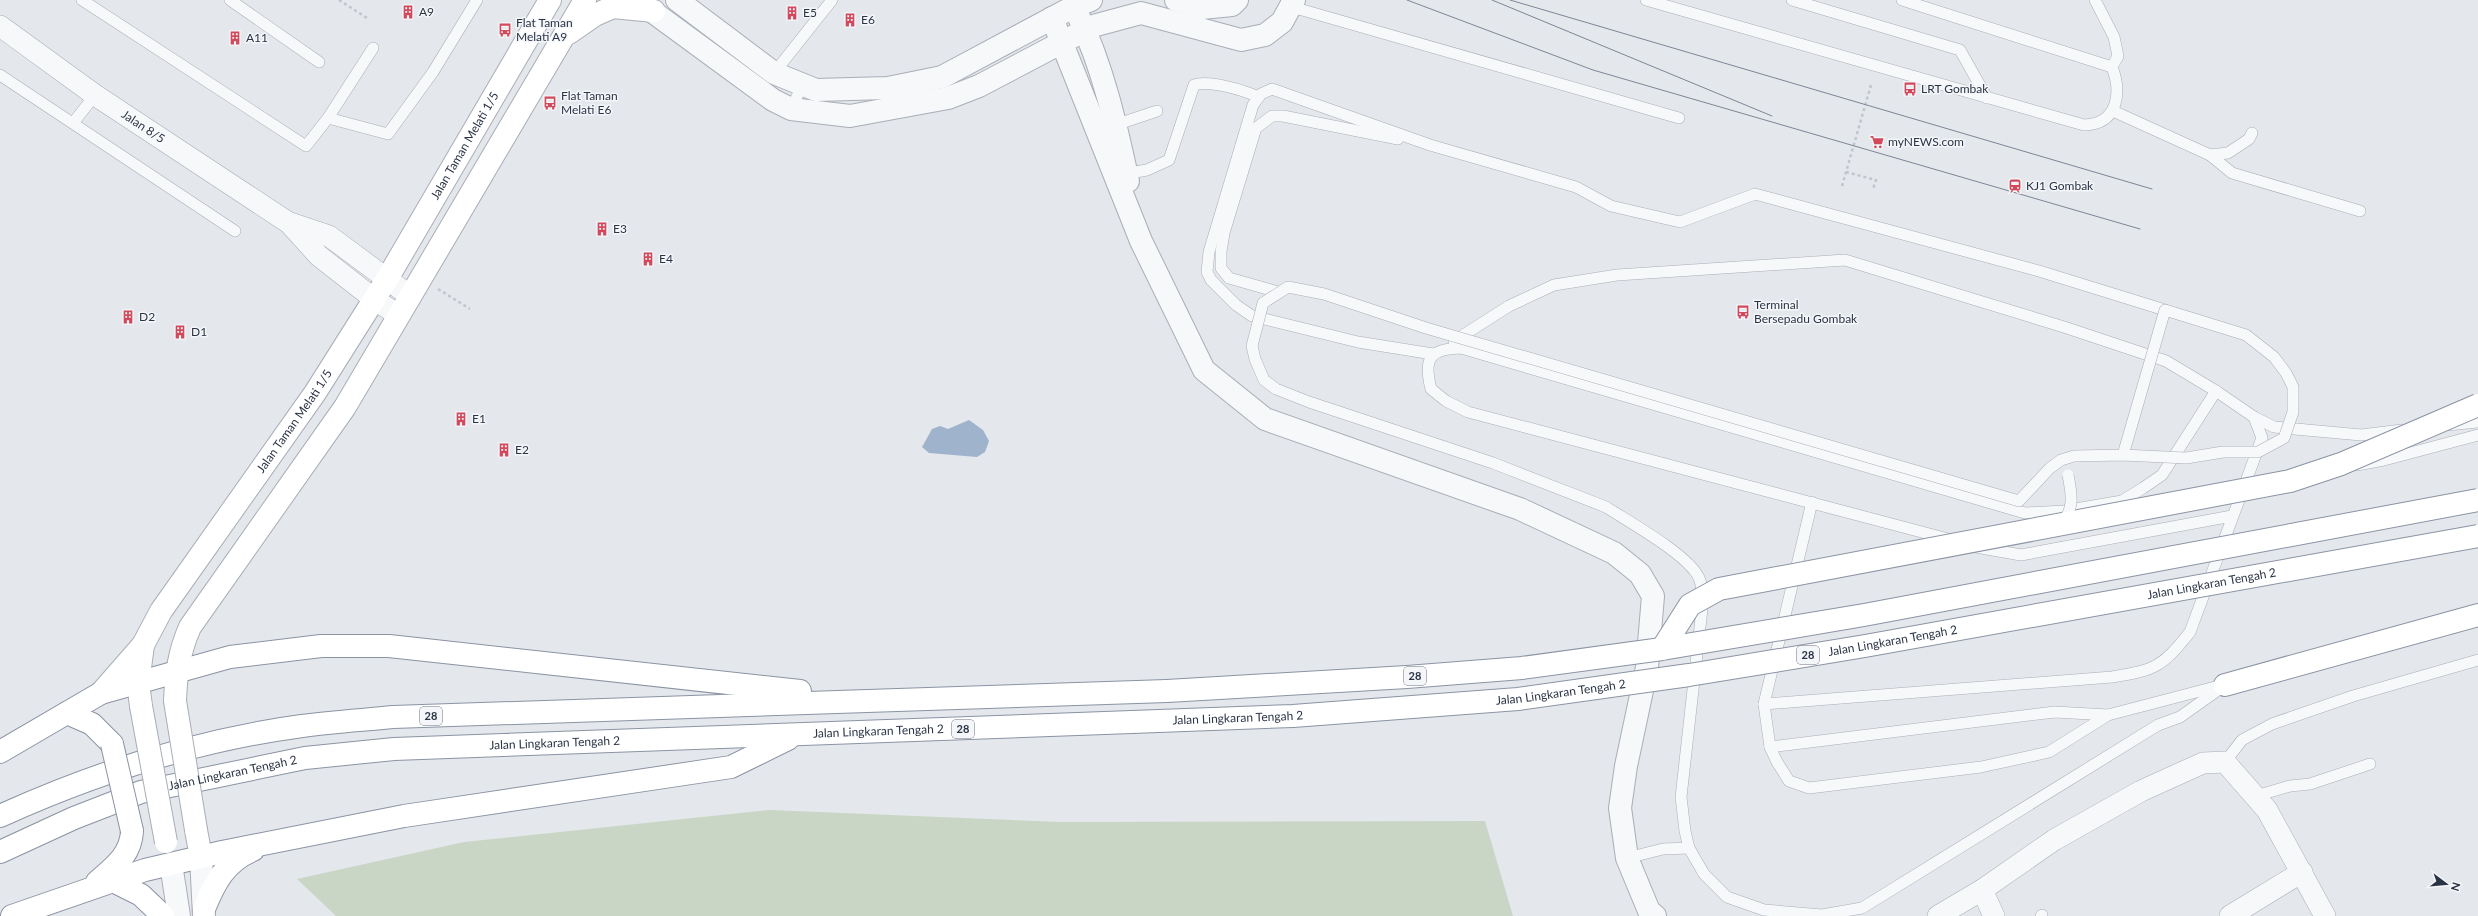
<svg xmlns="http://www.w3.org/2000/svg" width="2478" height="916" font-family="Lato,sans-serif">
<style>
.green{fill:#c9d6c5}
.water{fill:#9fb4cc}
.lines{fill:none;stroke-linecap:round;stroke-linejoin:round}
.service-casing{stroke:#a9aeb7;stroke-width:12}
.minor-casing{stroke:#a9aeb7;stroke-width:22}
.tertiary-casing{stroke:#a9aeb7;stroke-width:24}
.secondary-casing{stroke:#a9aeb7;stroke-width:24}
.trunk-casing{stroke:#8b94a3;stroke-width:24}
.path{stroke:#c2c5cb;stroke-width:2.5;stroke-dasharray:3 3;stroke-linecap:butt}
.service{stroke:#f7f8fa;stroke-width:11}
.minor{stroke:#f7f8fa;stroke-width:21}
.tertiary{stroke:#f7f8fa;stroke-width:22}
.secondary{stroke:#fff;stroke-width:22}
.trunk{stroke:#fff;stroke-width:22}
.tram{stroke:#7d8696;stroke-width:1}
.service-bridge-casing{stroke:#a9aeb7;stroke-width:12;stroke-linecap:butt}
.secondary-bridge-casing{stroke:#a9aeb7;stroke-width:24;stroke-linecap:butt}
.trunk-bridge-casing{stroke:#8b94a3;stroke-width:24;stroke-linecap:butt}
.service-bridge{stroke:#f7f8fa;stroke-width:11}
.secondary-bridge{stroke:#fff;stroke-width:22}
.trunk-bridge{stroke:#fff;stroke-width:22}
.labels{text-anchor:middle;stroke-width:3;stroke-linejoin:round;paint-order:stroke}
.shield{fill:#f4f6f9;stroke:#676e7b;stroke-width:1}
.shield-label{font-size:11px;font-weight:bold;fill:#2b3445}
.poi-label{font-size:12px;fill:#2b3445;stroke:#f4f6f9;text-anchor:start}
.street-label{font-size:12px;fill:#2b3445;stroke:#f4f6f9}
</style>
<rect width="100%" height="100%" fill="#e4e7ec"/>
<!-- green -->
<polygon class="green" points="769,810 1060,822 1485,821 1513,916 336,916 297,879 464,842"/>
<!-- water -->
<polygon class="water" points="969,420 983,430 989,441 985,452 977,457 929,453 922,447 932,429 940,426 948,429"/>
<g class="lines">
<!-- service casing -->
<g class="service-casing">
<g id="service">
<polyline points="82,0 306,146 328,118 373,48"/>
<polyline points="230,0 319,62"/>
<path d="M1646,0L2084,125C2118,124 2122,93 2112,67L1902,0"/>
<polyline points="1792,0 1960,50 1987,98"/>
<polyline points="2095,0 2114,37 2118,56 2112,67"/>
<polyline points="1292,7 1679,118"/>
<polyline points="774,73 832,0"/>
<polyline points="0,75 235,231"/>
<polyline points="791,109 802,86"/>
<polyline points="2113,111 2210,155 2228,153 2249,139 2252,133"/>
<polyline points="328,118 388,134 433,72 477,0"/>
<polyline points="73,123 95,95"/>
<polyline points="1112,126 1157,111"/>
<polyline points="2210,155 2232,173 2360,211"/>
<path d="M1124,174L1147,170L1169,160L1194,85C1209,80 1244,90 1258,97"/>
<polyline points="1278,292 1229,278 1221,268 1221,252 1224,233 1256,128 1272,116 1283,116 1398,139"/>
<polyline points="1454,341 1509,306 1554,285 1617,275 1845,260 2064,327 2166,361 2216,391 2254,417 2274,427 2361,435 2402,430"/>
<polyline points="1433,354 1358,342 1252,316 1236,305 1211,280 1207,272 1209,252 1253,105 1261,94 1272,89 1430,145 1576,187 1611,206 1680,222 1755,194 2039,271 2165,310"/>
<polyline points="2447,425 2478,422"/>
<polyline points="2357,465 2384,460 2478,435"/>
<polyline points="1812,502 1764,704 1770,747 1777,762 1789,781 1809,788 1981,767 2049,752 2108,715 2219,686"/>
<path d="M1606,507C1629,522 1689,555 1699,578C1703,586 1702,600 1702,609L1681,797L1685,831L1689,848L1704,874L1727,897L1764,910L1822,915L1862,908L2158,725L2180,717L2225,685"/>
<path d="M1952,540L1468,412L1446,401L1431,389C1423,358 1430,349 1461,348L2025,513L2064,511L2122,501L2143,488L2162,475L2216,391"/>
<polyline points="1970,546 2021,555 2232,516"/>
<path d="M1764,704L2112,677C2156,670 2162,667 2190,632L2262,438L2254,417"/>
<polyline points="1770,747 2055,712 2108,715"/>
<polyline points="2225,762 2242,740 2272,724 2353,696 2478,660"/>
<polyline points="2256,796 2290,786 2310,784 2370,764"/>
<polyline points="1627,858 1663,849 1689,848"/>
<polyline points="2041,916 2042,915"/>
</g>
</g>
<!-- minor casing -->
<g class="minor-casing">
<g id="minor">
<path id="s1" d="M0,26L95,95L289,223L319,256L374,299L398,315"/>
<polyline points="290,223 329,236 410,296"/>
<polyline points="1982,890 1994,916"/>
<polyline points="1938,916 1982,890 2054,840 2141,791 2203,763 2225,762 2267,810 2325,916"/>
<polyline points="2230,916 2302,872"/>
</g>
</g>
<!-- tertiary casing -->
<g class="tertiary-casing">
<g id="tertiary">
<polyline points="677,0 774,73 816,90 888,88 942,77 1073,7 1091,0"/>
<polyline points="1176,0 1202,8 1232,5 1237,0"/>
<polyline points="638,1 773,100 791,109 850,116 948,98 979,86 1093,26 1141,13 1241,40 1265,35 1282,22 1294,0"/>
<path d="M1078,15C1103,67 1116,125 1128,181"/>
<polyline points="1052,18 1141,241 1204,370 1265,419 1520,509 1614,553 1640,574 1653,596 1647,667 1626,766 1620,808 1627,858 1649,911 1655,916"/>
<polyline points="201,857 204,916"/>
<polyline points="171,864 179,916"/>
</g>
</g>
<!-- secondary casing -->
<g class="secondary-casing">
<g id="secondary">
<polyline points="569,33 595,15 613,7 654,11"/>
<polyline points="101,693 143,645"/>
<path d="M175,701C176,674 179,652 190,627L345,407L585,0"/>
<path id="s2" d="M141,706L138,683L143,645L161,611L315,393L387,279L550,0"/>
<polyline points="196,830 201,857"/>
</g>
</g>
<!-- trunk casing -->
<g class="trunk-casing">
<g id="trunk">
<polyline points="2225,685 2478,615"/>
<polyline points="67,713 92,724 112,744"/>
<polyline points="0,752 101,693 230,657 321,646 389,646 800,691"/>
<path d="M0,816C95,773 198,740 302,726C332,722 363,720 393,717L1167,691"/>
<path id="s3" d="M0,852L74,818L141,792L305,758L394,749L1132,722"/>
<polyline points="111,880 141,895 163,916"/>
<path d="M97,882C114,867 131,855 132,831"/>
<path d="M204,909C215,882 225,862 253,850"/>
<polyline points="12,916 145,870 222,852 404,816 731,767 788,739"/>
</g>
</g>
<!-- path -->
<g class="path">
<polyline points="339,0 367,18"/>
<polyline points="1846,172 1876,180 1873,189"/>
<polyline points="1842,186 1871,85"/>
<polyline points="438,289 470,309"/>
</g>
<!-- service -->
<use href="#service" class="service"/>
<!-- minor -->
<use href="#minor" class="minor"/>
<!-- tertiary -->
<use href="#tertiary" class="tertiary"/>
<!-- secondary -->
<use href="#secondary" class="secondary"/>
<!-- trunk -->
<use href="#trunk" class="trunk"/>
<!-- tram -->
<g class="tram">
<polyline points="1407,0 1593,70 2140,229"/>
<polyline points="1492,0 1772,116"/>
<polyline points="1510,0 2152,189"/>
</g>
<!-- service-bridge casing -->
<g class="service-bridge-casing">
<g id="service-bridge">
<polyline points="1606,507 1493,463 1309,402 1276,389 1264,380 1255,359 1252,346 1263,303 1288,287 1324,294 1426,328 2019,501 2050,468 2061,460 2074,456 2123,455 2186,458 2223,452 2258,452 2284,438 2293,412 2293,387 2286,373 2274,357 2246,335 2165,310 2123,455"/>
<path d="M2060,523C2076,511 2071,491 2068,475"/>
</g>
</g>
<!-- secondary-bridge casing -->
<g class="secondary-bridge-casing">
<g id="secondary-bridge">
<polyline points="175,701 196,830"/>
<polyline points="141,706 166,842"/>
</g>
</g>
<!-- trunk-bridge casing -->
<g class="trunk-bridge-casing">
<g id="trunk-bridge">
<polyline points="1662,649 1690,605 1719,589 2290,481 2341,464 2478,405"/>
<polyline points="1167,691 1407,677 1522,668 1662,649 1864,615 2478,500"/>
<path id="s4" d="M1132,722L1293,716L1518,699L1689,675L1865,646L2478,536"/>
<polyline points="112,744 132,831"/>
</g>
</g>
<!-- service-bridge -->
<use href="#service-bridge" class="service-bridge"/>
<!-- secondary-bridge -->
<use href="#secondary-bridge" class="secondary-bridge"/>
<!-- trunk-bridge -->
<use href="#trunk-bridge" class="trunk-bridge"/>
</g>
<!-- icons -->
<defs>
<g id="building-bare" transform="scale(1.08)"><path d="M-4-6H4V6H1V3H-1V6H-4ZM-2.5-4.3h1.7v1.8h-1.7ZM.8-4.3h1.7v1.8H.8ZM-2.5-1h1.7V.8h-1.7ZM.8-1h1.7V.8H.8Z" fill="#d1495b" stroke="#f4f6f9" stroke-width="2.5" paint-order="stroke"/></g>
<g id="bus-bare" transform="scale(1.08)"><path d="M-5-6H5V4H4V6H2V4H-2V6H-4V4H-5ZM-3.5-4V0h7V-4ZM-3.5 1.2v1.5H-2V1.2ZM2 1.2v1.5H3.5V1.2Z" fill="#d1495b" stroke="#f4f6f9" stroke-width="2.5" paint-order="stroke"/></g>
<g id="supermarket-bare" transform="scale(1.08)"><path d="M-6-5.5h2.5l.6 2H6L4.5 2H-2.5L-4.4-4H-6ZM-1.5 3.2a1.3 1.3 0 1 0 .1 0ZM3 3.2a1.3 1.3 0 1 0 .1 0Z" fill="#d1495b" stroke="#f4f6f9" stroke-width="2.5" paint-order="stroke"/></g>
<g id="station-bare" transform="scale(1.08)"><path d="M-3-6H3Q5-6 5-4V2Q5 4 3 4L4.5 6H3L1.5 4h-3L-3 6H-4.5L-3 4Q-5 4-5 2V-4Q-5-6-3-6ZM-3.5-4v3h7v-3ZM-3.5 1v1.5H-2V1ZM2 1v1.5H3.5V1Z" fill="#d1495b" stroke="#f4f6f9" stroke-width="2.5" paint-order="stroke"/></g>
</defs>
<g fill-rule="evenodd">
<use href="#building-bare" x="408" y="12"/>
<use href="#building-bare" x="792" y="13"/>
<use href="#building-bare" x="850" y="20"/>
<use href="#bus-bare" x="505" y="30"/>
<use href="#building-bare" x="235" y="38"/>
<use href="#bus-bare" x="1910" y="89"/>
<use href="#bus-bare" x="550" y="103"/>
<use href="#supermarket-bare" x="1877" y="142"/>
<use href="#station-bare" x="2015" y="186"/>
<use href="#building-bare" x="602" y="229"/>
<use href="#building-bare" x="648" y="259"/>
<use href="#bus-bare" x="1743" y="312"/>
<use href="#building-bare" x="128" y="317"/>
<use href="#building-bare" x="180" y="332"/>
<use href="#building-bare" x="461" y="419"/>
<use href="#building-bare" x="504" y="450"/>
</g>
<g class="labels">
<!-- shield labels -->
<g class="shield">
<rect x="1797" y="646" width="22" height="18" rx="3"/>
<rect x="1404" y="667" width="22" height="18" rx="3"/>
<rect x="420" y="707" width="22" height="18" rx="3"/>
<rect x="952" y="720" width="22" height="18" rx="3"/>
</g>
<g class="shield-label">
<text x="1808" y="659">28</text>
<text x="1415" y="680">28</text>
<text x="431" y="720">28</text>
<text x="963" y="733">28</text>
</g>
<!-- poi labels -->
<g class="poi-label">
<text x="419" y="16">A9</text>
<text x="803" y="17">E5</text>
<text x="861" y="24">E6</text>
<text x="516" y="27">Flat Taman<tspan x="516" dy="14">Melati A9</tspan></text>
<text x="246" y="42">A11</text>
<text x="1921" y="93">LRT Gombak</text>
<text x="561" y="100">Flat Taman<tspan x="561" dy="14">Melati E6</tspan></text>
<text x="1888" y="146">myNEWS.com</text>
<text x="2026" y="190">KJ1 Gombak</text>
<text x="613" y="233">E3</text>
<text x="659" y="263">E4</text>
<text x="1754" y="309">Terminal<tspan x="1754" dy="14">Bersepadu Gombak</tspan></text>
<text x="139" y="321">D2</text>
<text x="191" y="336">D1</text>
<text x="472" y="423">E1</text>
<text x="515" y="454">E2</text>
</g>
<!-- street labels -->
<g class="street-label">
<text dy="4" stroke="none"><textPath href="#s1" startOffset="175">Jalan 8/5</textPath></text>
<text dy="4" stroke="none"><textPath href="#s2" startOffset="656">Jalan Taman Melati 1/5</textPath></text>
<text dy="4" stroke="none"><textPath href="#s2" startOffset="332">Jalan Taman Melati 1/5</textPath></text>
<text dy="4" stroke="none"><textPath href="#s4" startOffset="1090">Jalan Lingkaran Tengah 2</textPath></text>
<text dy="4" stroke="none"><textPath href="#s4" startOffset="766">Jalan Lingkaran Tengah 2</textPath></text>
<text dy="4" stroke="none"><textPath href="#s4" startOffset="430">Jalan Lingkaran Tengah 2</textPath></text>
<text dy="4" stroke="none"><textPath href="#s4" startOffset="106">Jalan Lingkaran Tengah 2</textPath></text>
<text dy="4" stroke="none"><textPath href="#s3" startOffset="895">Jalan Lingkaran Tengah 2</textPath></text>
<text dy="4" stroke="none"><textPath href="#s3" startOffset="571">Jalan Lingkaran Tengah 2</textPath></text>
<text dy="4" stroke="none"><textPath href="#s3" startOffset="247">Jalan Lingkaran Tengah 2</textPath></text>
</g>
</g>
<!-- north arrow -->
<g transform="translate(2446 884) rotate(106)" stroke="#f4f6f9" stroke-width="3" paint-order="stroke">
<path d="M0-3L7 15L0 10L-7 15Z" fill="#2b3445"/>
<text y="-6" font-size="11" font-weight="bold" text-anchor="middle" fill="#2b3445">N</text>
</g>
</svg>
